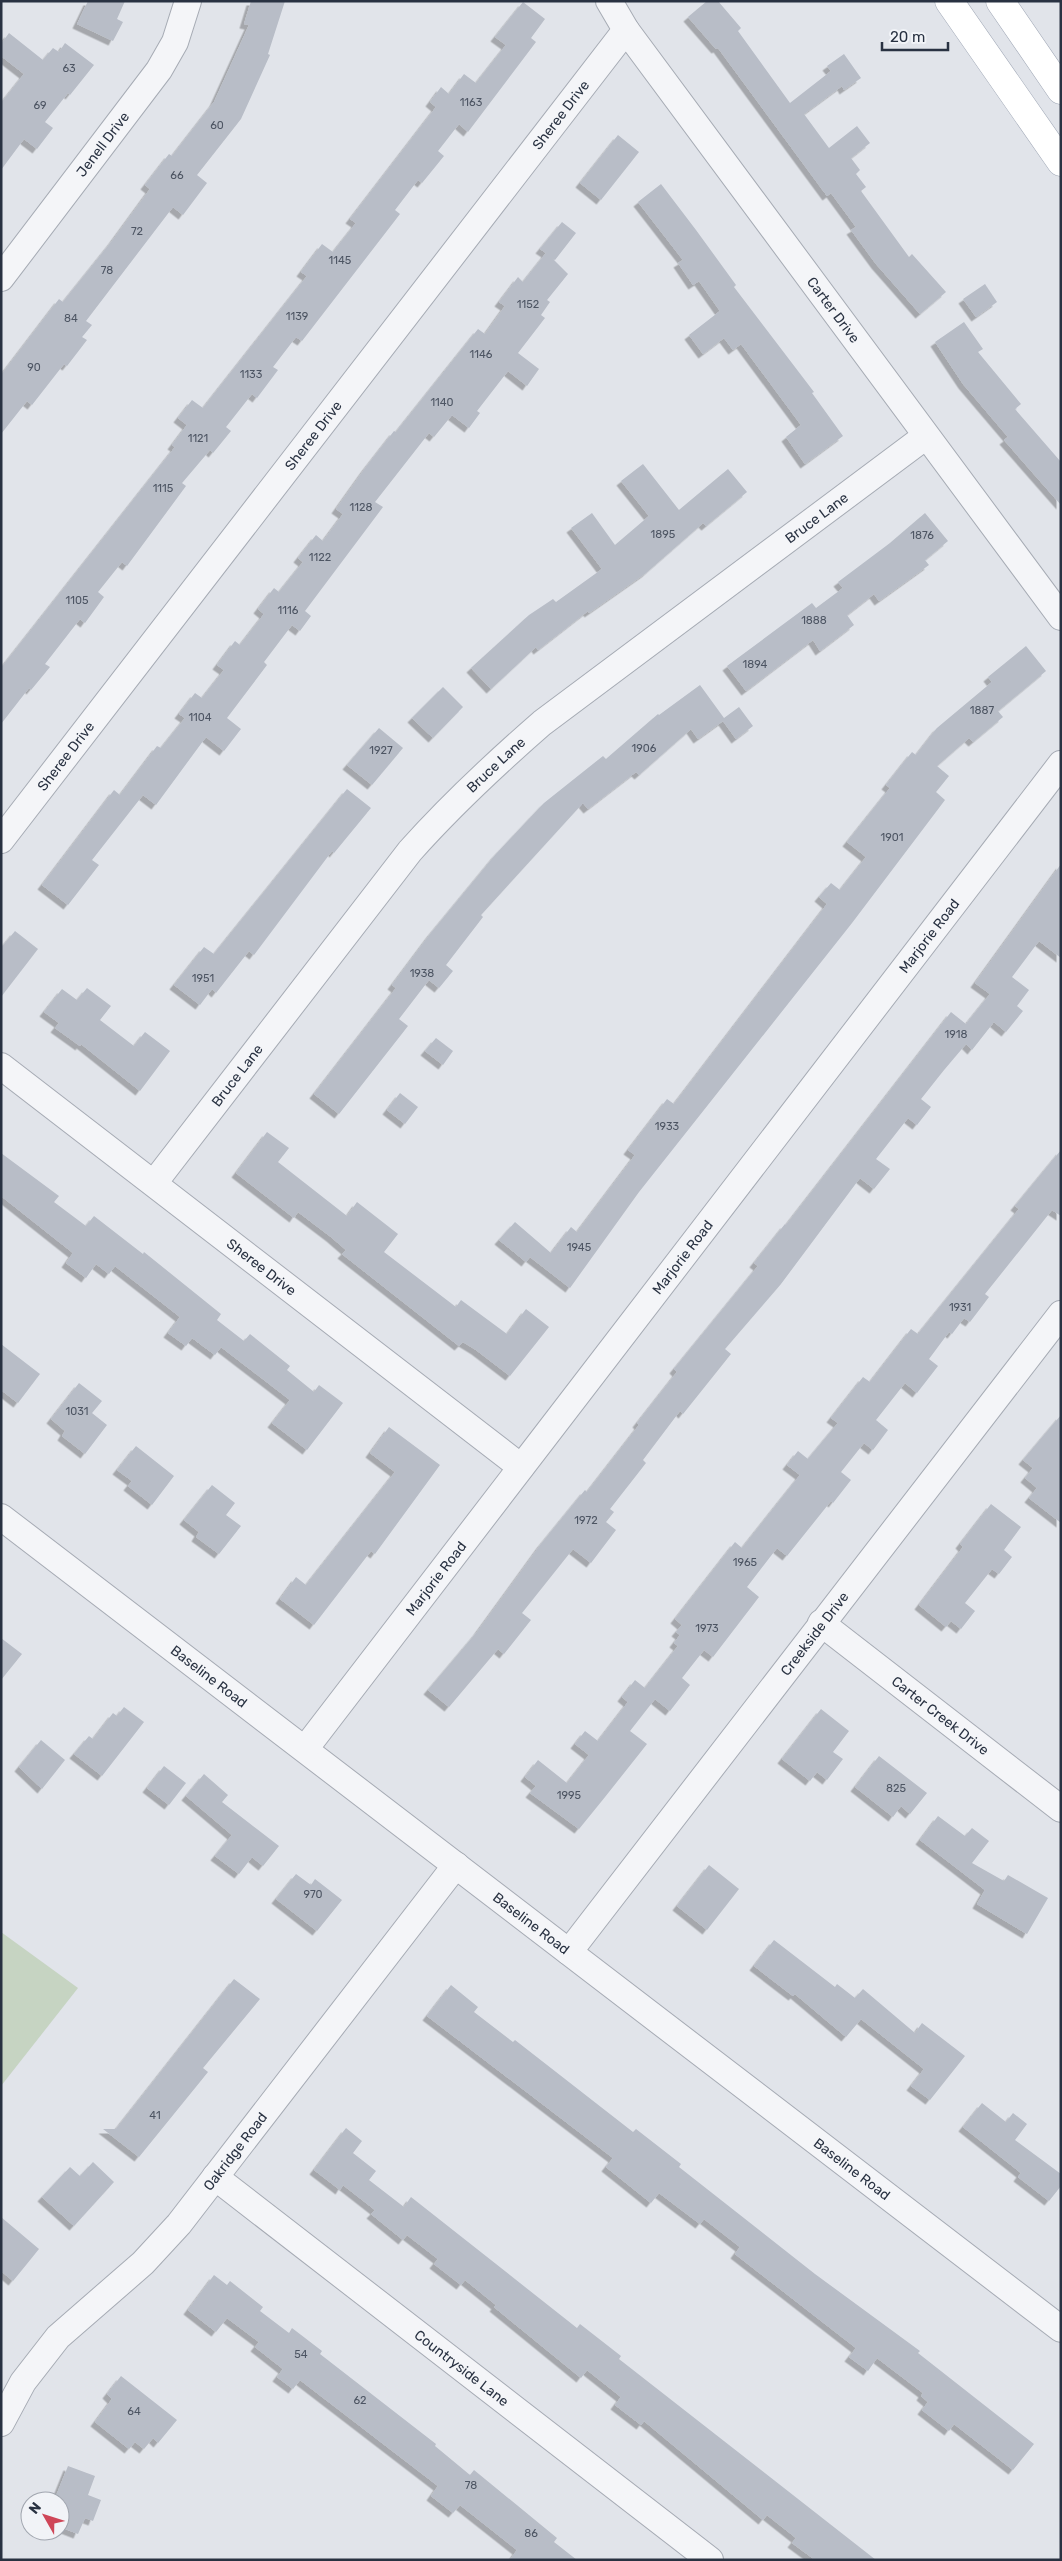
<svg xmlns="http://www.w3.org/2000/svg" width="1062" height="2561" font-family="Rubik,sans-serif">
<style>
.green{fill:#c6d4c2}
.building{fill:#b8bdc7;filter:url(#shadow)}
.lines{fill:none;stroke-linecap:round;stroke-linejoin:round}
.minor-casing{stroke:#a6abb4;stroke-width:28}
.major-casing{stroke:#a0a8b6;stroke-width:29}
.minor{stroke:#f4f5f8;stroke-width:26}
.major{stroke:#fff;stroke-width:28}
.labels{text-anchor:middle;stroke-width:4.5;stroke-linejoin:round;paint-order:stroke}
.number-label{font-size:11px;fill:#4d5563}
.street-label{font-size:14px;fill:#293242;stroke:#f1f3f7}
</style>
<defs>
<filter id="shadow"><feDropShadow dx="-4.5" dy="4.5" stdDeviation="0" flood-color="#0004"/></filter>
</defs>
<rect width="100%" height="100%" fill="#e1e4ea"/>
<!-- green -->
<polygon class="green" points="1,1932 78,1988 1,2086"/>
<!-- building -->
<g class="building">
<polygon points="88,1 125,1 117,19 123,22 113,41 77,24"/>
<polygon points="251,1 285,1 268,54 270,55 241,119 197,175 207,183 183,215 173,207 86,321 92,325 82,337 87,340 67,366 64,364 32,405 27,401 1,434 1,375 59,299 63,302 112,241 150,189 145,185 169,154 172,156 214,102 249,25 244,24"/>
<polygon points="707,1 718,1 741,28 738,31 790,103 831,71 827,66 844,54 861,78 844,90 842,86 804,114 829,148 857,126 870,143 851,158 860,170 856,174 866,187 861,191 909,257 912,254 946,292 920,314 876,264 851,230 856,227 831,193 827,196 718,48 716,49 688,17"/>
<polygon points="523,2 545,19 531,38 536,42 468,132 459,124 438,151 444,156 422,183 418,180 395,210 400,214 302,341 296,337 273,367 278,370 257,398 252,394 226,427 231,431 213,453 210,450 182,483 186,486 127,566 122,562 98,592 104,597 85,623 80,619 45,664 50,667 31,690 29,688 1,724 1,668 175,447 172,445 187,425 178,418 192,400 203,408 307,276 301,272 322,244 333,252 356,223 350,219 436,107 430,102 441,87 449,94 464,74 476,83 506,45 495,37"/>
<polygon points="9,33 43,60 53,48 59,52 65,43 94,65 70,95 68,93 45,122 53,128 37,149 24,139 1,170 1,103 24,74 1,56 1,44"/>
<polygon points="618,135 639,152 601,200 580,183"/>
<polygon points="661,184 696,230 736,285 734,287 814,392 812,393 843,436 805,464 786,437 801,425 741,344 733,350 724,338 703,354 689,335 720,311 699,281 693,285 678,263 683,260 638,202"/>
<polygon points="562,222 576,233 555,260 552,258 568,274 547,300 550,302 541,315 545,318 518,353 539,369 527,386 508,371 477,411 480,413 469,428 452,415 434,437 429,433 375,502 383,507 305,611 311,616 300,631 292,625 264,662 267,665 227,718 241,729 224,751 206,737 156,805 143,795 92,860 99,865 68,905 42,885 114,790 120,795 157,746 161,748 185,718 179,714 195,693 202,698 224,670 217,665 235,641 240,645 264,614 258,609 274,588 279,592 303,562 298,558 316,535 323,541 343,514 336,509 366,467 394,431 396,432 478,329 485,334 505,306 499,302 518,277 523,282 546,253 540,249"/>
<polygon points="985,284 997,302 976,317 963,299"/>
<polygon points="964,322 983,349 978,352 1021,404 1015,409 1061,462 1061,505 1004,440 1008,437 963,384 935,342"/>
<polygon points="643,464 679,510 728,469 747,492 706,526 703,523 646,573 589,613 588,611 538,650 536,647 491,689 471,668 529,615 553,599 556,602 602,569 571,528 592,513 615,545 649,516 621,481"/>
<polygon points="925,513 948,541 925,560 929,565 879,601 874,594 847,615 854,625 820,651 813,640 746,691 727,666 812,603 816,608 843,588 838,582 890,543"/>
<polygon points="1026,646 1046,671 998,711 1003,717 973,742 969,738 937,766 949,776 936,792 945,800 852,923 639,1192 570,1288 530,1257 526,1262 499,1240 515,1222 551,1253 571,1227 577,1232 635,1155 628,1150 667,1099 674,1104 827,904 819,897 831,883 840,890 866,857 847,842 890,788 886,785 912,752 916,755 937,728 992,682 988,677"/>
<polygon points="700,685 724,718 739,707 753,726 736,739 723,721 698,739 691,729 639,775 636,772 588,809 583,803 481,915 483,917 446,965 453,971 439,988 429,980 399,1019 408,1026 339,1114 314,1094 396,988 392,985 431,933 496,854 544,803 603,756 606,759 658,714 659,715"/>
<polygon points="443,687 463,707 433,738 412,718"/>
<polygon points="379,728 403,748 372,785 347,765"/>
<polygon points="347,789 371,808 334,853 332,851 254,955 249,951 216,993 212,989 200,1005 174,985 204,947 214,954"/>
<polygon points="1061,864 1061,958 1039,941 1012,977 1029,990 1017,1006 1023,1011 1006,1032 994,1022 972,1050 966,1044 944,1070 921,1099 931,1107 917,1125 908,1118 876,1159 890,1169 874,1189 860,1178 781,1284 725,1349 731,1354 683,1414 680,1411 643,1460 646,1463 610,1509 614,1512 606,1522 616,1530 591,1563 573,1549 522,1613 531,1620 504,1654 498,1649 449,1707 428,1690 477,1632 541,1544 585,1490 587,1492 639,1425 637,1423 677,1372 674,1369 758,1266 754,1263 785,1224 786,1225 951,1012 966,1024 990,994 975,983"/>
<polygon points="15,931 38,949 1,997 1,948"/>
<polygon points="87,988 111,1006 100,1020 134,1046 145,1032 170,1051 140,1091 81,1044 80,1046 55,1028 59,1023 44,1012 62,989 77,1000"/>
<polygon points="436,1038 453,1051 443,1065 425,1051"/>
<polygon points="400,1093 418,1107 405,1124 387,1110"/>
<polygon points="267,1132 289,1148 278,1162 347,1216 357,1202 398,1234 384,1252 456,1307 461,1300 507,1334 526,1309 549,1327 510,1376 476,1350 463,1342 459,1346 342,1254 346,1250 331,1237 298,1212 294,1218 236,1173"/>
<polygon points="1061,1150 1061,1216 1052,1210 985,1294 989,1297 970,1322 964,1318 952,1334 949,1332 929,1359 938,1366 917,1393 905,1383 876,1420 888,1430 873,1450 864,1443 841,1472 851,1480 833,1503 831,1501 787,1556 777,1548 747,1587 759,1597 713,1657 704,1650 682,1678 690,1685 670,1711 655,1699 630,1731 647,1744 605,1797 579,1829 530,1793 536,1786 525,1777 538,1760 567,1783 589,1755 575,1744 585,1731 598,1741 628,1702 622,1697 635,1680 645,1688 678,1646 674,1643 680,1635 676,1632 682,1625 675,1619 735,1542 742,1548 800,1475 787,1465 798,1451 808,1459 838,1423 831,1418 863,1377 870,1382 911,1329 918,1334 1019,1209 1015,1206"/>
<polygon points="1,1153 59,1196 54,1202 86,1226 94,1216 143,1254 144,1252 221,1314 217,1320 244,1341 250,1334 290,1366 287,1370 314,1392 319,1385 343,1403 307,1450 272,1423 290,1400 221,1347 215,1355 192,1338 186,1346 168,1333 180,1317 115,1266 109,1274 96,1264 86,1278 66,1263 73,1253 1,1196"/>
<polygon points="1,1344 40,1374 18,1403 1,1390"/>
<polygon points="79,1383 102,1401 92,1413 107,1425 85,1454 62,1436 65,1431 51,1419"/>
<polygon points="1061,1415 1061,1523 1029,1498 1037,1488 1025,1478 1033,1468 1023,1460"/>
<polygon points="389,1427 440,1465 375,1554 371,1551 314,1625 280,1599 296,1577 306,1585 395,1472 370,1453"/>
<polygon points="136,1446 174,1476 152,1505 128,1486 132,1481 117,1470"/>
<polygon points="212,1485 235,1503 226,1515 241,1526 219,1554 196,1537 199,1532 184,1520"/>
<polygon points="991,1504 1021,1527 1004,1550 1012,1557 999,1574 992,1569 965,1603 975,1611 961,1629 951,1621 946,1627 919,1605 963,1547 960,1544"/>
<polygon points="1,1638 22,1654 1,1680"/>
<polygon points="124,1707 144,1722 102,1776 74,1754 89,1736 93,1739 113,1713 117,1716"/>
<polygon points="821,1709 849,1731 833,1752 843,1759 827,1780 817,1772 810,1781 782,1759"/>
<polygon points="41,1740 65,1760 42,1789 19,1767"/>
<polygon points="879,1756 927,1793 910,1814 901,1806 893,1817 855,1787"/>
<polygon points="164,1766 186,1783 169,1805 147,1788"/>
<polygon points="204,1774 228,1795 222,1802 279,1846 263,1866 252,1857 239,1874 215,1856 232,1835 186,1796"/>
<polygon points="938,1816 965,1836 972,1828 989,1841 972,1863 1004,1881 1008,1875 1048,1898 1027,1934 977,1904 985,1890 920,1840"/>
<polygon points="709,1865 739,1889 707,1930 677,1906"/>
<polygon points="296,1874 311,1885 315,1879 342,1900 317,1931 276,1899"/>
<polygon points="774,1940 835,1987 837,1984 855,1998 863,1989 915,2033 922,2023 965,2056 930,2100 911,2086 924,2069 861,2019 846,2037 795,1994 793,1996 754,1966"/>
<polygon points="234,1979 260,1999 203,2068 208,2072 139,2157 103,2129 116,2129"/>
<polygon points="451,1985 478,2007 474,2012 513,2042 515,2040 633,2132 636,2129 681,2164 679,2167 815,2274 920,2351 918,2353 1034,2444 1013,2470 954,2424 949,2431 922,2410 928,2402 921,2396 923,2393 877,2358 868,2371 849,2357 856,2348 735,2254 740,2247 704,2219 700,2224 659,2193 651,2203 606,2167 613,2158 427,2016"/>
<polygon points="982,2103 1006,2122 1013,2113 1027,2124 1015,2140 1061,2174 1061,2186 1049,2201 1018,2177 1021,2173 963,2127"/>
<polygon points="346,2128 362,2141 353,2153 376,2171 369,2180 404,2207 411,2197 577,2328 580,2324 621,2356 619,2359 876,2560 815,2560 792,2543 796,2538 767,2515 763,2520 644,2421 641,2425 615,2405 621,2397 587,2370 581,2378 494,2307 496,2305 465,2280 461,2285 434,2264 438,2259 407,2235 403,2240 371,2214 375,2210 343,2185 340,2190 314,2170"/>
<polygon points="93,2162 114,2182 74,2226 42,2197 70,2167 80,2176"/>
<polygon points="1,2217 39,2249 13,2281 1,2271"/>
<polygon points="214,2275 227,2285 230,2281 263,2307 260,2311 289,2333 292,2328 322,2351 320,2354 436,2444 435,2446 470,2475 474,2470 557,2538 554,2542 577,2560 510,2560 517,2550 460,2505 453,2513 431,2496 438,2486 300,2380 293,2389 277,2377 283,2369 255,2347 259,2342 227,2318 216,2332 188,2310"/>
<polygon points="121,2376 177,2420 158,2443 153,2438 144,2449 135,2442 129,2449 95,2422 112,2399 107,2394"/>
<polygon points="68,2466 95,2476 88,2495 101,2500 93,2521 85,2518 78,2534 60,2527 60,2501 54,2501"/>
</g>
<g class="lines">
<!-- minor casing -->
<g class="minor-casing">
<g id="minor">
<path id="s1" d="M609,1L626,30L1061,617"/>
<path id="s2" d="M1,278L159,70L175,42L188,1"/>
<path id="s3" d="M1,840L626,30"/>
<path id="s4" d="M1,1066L521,1467"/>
<path id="s5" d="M154,1183L410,851C451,805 495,764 542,723L926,436"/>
<path id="s6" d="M1,1517L1061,2329"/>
<path id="s7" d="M821,1623L1061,1809"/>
<path id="s8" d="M305,1749L1061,764"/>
<path id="s9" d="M569,1952L1061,1314"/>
<path id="s10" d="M215,2177L710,2560"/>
<path id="s11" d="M1,2423L23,2382L58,2337L143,2263L179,2224L456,1865"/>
</g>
</g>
<!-- major casing -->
<g class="major-casing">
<g id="major">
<polyline points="949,1 1061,162"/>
<polyline points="1000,1 1061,90"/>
</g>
</g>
<!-- minor -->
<use href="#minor" class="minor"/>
<!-- major -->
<use href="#major" class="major"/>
</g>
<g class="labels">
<!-- number labels -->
<g class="number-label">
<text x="69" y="72">63</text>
<text x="471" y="106">1163</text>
<text x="40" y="109">69</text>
<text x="217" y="129">60</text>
<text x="177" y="179">66</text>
<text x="137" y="235">72</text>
<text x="340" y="264">1145</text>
<text x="107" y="274">78</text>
<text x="528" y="308">1152</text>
<text x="297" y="320">1139</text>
<text x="71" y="322">84</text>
<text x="481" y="358">1146</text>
<text x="34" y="371">90</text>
<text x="251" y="378">1133</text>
<text x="442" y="406">1140</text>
<text x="198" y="442">1121</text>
<text x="163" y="492">1115</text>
<text x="361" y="511">1128</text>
<text x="663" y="538">1895</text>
<text x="922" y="539">1876</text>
<text x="320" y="561">1122</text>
<text x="77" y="604">1105</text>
<text x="288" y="614">1116</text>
<text x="814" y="624">1888</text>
<text x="755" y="668">1894</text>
<text x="982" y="714">1887</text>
<text x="200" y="721">1104</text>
<text x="644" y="752">1906</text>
<text x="381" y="754">1927</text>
<text x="892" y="841">1901</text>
<text x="422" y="977">1938</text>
<text x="203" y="982">1951</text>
<text x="956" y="1038">1918</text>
<text x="667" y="1130">1933</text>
<text x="579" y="1251">1945</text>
<text x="960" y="1311">1931</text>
<text x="77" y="1415">1031</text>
<text x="586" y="1524">1972</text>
<text x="745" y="1566">1965</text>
<text x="707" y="1632">1973</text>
<text x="896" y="1792">825</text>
<text x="569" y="1799">1995</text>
<text x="313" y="1898">970</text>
<text x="155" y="2119">41</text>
<text x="301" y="2358">54</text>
<text x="360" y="2404">62</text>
<text x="134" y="2415">64</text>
<text x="471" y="2489">78</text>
<text x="531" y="2537">86</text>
</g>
<!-- street labels -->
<g class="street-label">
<text dy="5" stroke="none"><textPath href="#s3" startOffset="916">Sheree Drive</textPath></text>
<text dy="5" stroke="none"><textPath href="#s2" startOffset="168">Jenell Drive</textPath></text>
<text dy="5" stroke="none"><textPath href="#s1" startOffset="382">Carter Drive</textPath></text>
<text dy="5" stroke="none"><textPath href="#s3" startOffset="511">Sheree Drive</textPath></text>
<text dy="5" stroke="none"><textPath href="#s5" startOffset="946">Bruce Lane</textPath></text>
<text dy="5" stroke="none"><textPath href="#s3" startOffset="106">Sheree Drive</textPath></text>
<text dy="5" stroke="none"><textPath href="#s5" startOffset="541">Bruce Lane</textPath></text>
<text dy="5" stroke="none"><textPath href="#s8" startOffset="1025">Marjorie Road</textPath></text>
<text dy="5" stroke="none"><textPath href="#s5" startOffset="136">Bruce Lane</textPath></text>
<text dy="5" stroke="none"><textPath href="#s8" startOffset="620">Marjorie Road</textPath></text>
<text dy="5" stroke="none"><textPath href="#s4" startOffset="329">Sheree Drive</textPath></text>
<text dy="5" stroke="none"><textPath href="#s8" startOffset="215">Marjorie Road</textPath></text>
<text dy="5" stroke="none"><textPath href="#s9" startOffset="402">Creekside Drive</textPath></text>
<text dy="5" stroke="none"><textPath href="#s6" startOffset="262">Baseline Road</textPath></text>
<text dy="5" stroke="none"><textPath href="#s7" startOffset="151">Carter Creek Drive</textPath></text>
<text dy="5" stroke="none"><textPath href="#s6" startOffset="668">Baseline Road</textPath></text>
<text dy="5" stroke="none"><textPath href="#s11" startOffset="361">Oakridge Road</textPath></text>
<text dy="5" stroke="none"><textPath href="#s6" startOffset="1072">Baseline Road</textPath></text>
<text dy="5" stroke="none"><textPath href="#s10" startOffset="312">Countryside Lane</textPath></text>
</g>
</g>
<!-- border -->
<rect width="1062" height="2561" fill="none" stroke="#293242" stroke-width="5"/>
<!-- north arrow -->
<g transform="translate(45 2516) rotate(309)"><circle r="24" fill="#f1f3f7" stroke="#a1a6af"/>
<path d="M0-4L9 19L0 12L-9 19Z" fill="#cf4658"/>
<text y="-8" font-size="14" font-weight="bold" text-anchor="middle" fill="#293242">N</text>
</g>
<!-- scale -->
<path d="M882 42v8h66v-8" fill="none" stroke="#293242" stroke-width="2.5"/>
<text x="890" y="42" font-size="15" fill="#293242" stroke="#f1f3f7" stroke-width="4" paint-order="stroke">20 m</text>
</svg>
